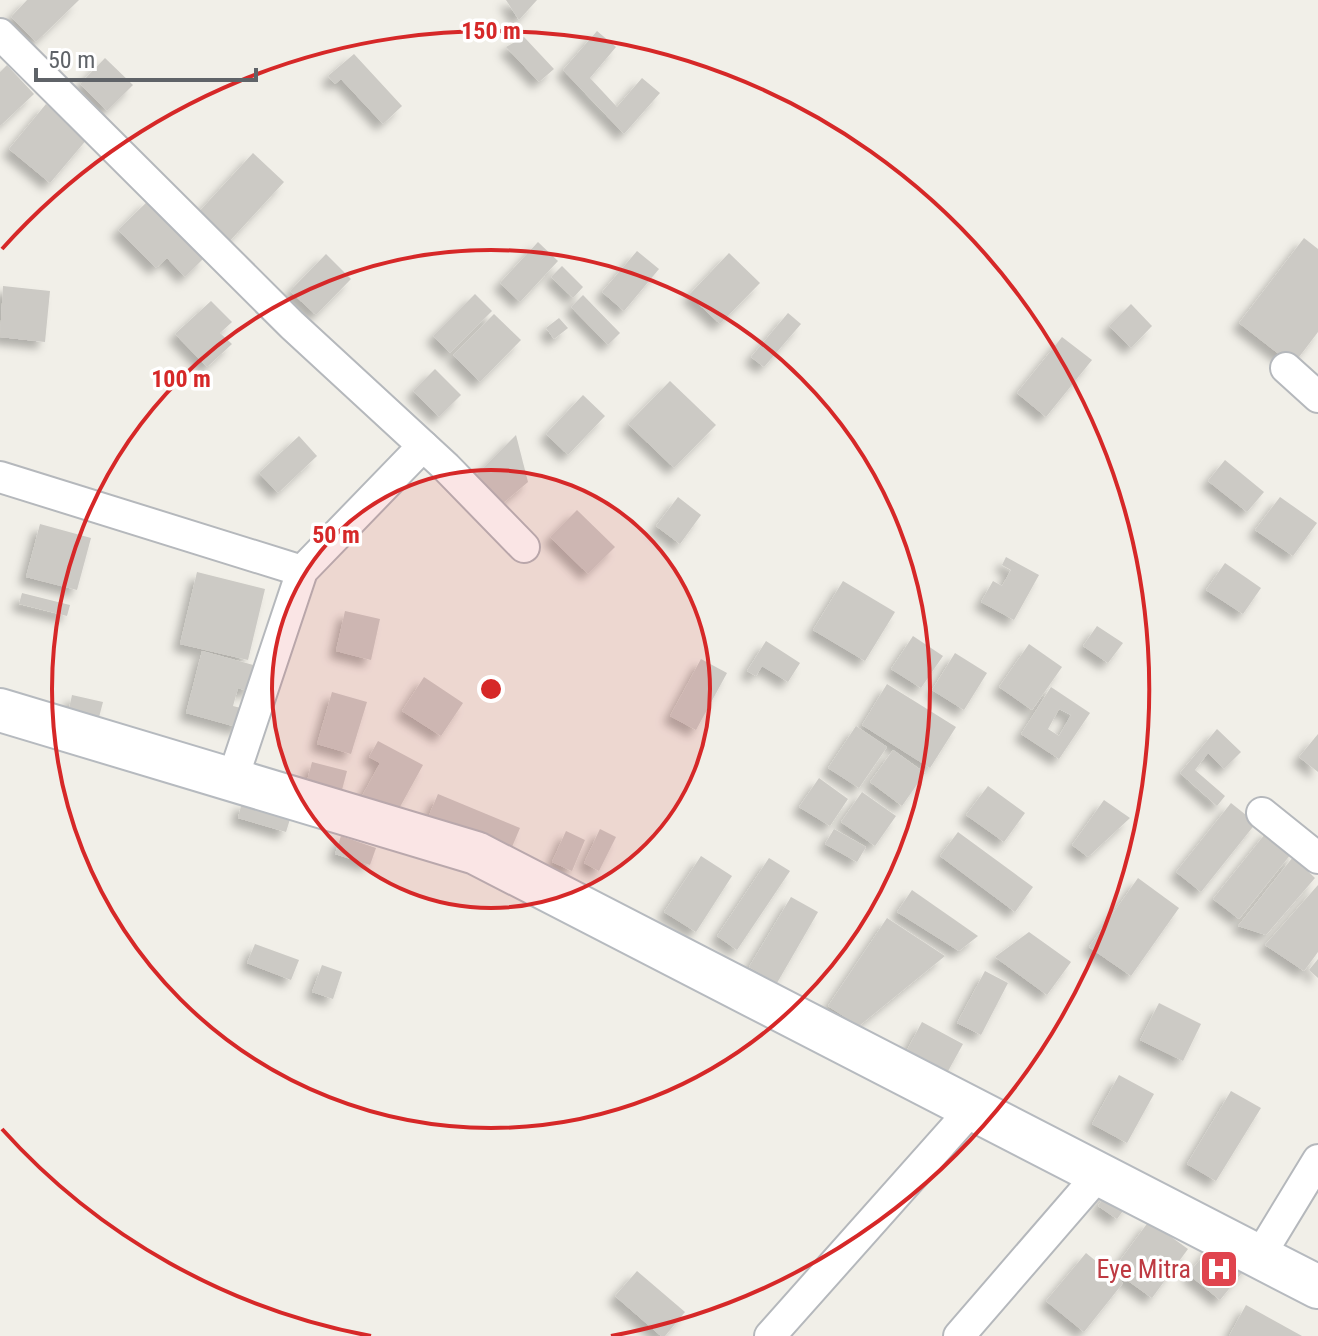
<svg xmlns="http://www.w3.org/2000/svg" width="1318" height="1336" font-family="'Roboto Condensed',sans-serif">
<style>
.building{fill:#cccac5;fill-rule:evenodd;filter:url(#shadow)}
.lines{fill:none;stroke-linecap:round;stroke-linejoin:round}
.street-casing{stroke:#b5b8bc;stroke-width:34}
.secondary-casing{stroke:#b6babf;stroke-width:46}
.street{stroke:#fff;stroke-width:30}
.secondary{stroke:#fff;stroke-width:42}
.ring{fill:none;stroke:#d62828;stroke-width:4}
.labels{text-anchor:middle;stroke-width:7;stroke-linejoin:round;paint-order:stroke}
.health-label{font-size:26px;fill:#be3a42;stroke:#fff;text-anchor:end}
.centre{fill:#d62828;stroke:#fff;stroke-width:4}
.ring-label{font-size:24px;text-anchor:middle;font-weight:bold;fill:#d62828;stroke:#fff;stroke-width:7;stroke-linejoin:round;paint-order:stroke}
</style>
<defs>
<filter id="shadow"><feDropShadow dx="-7" dy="7" stdDeviation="4" flood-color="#0004"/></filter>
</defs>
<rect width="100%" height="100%" fill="#f1efe8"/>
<!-- building -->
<g class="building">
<polygon points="27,0 79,0 36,42 11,17"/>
<polygon points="506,0 537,0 519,20"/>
<polygon points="597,31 616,47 590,78 617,107 642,78 660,93 624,134 563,70"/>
<polygon points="524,37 554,69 539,82 506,47"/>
<polygon points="354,54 402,106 383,124 341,79 335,84 328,76"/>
<polygon points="105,58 133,85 107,111 80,84"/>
<polygon points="7,65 34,94 0,126 0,72"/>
<polygon points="46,104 88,138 50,183 9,149"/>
<polygon points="253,153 284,182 227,244 196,215"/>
<polygon points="149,200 205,257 185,277 167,258 156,268 118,230"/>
<polygon points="1304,238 1318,249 1318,332 1293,365 1239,323"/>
<polygon points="538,242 558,261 520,302 500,283"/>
<polygon points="637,251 659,269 624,311 602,292"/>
<polygon points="729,253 760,283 720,324 689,295"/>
<polygon points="326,254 351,279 316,315 290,291"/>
<polygon points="562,266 583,287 573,298 551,277"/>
<polygon points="3,286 50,291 45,342 0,337"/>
<polygon points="475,294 492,311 450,353 433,336"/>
<polygon points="583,295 620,333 608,345 571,307"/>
<polygon points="211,301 232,322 220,333 232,344 207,367 175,334"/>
<polygon points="1131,304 1152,326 1131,348 1109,326"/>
<polygon points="788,313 801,324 764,367 751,357"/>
<polygon points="494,314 521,340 480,382 453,355"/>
<polygon points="559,318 568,328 554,339 546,328"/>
<polygon points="1062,337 1092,360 1046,417 1017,393"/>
<polygon points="435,369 461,395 439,417 413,391"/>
<polygon points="670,381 716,425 674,468 628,424"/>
<polygon points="583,395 605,416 568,455 546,434"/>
<polygon points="516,435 528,482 495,510 468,483"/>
<polygon points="299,436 317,456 278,493 259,473"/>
<polygon points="1225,460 1264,492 1247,512 1208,481"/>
<polygon points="678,497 701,515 680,544 656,526"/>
<polygon points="1280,497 1317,523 1293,556 1255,530"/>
<polygon points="577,510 615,547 588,574 550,537"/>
<polygon points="40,524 91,538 77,590 26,577"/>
<polygon points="1006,557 1039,575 1014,620 981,602 993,581 1002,586 1011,570 1002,565"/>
<polygon points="1225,563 1261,588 1243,614 1206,590"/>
<polygon points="197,572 265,589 248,660 180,644"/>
<polygon points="843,581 895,612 865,661 813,630"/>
<polygon points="22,593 70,605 67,616 19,604"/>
<polygon points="345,611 380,619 371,660 336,651"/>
<polygon points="1097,626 1123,643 1108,663 1083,646"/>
<polygon points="913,636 943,656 921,688 891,669"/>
<polygon points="766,641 800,663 788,682 762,666 756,676 747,671"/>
<polygon points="1029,644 1062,667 1032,710 999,687"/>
<polygon points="202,651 257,666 250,692 238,688 233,706 245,709 240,728 186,713"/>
<polygon points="955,653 987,673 964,710 932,690"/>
<polygon points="701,659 727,673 696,730 670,716"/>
<polygon points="424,677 463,703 441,736 402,711"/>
<polygon points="887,684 956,727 930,768 862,725"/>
<path d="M1051,687L1090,713L1059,759L1021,734ZM1059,709L1071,715L1059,736L1048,729Z"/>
<polygon points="332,692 367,702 351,754 317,744"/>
<polygon points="72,695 103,702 97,725 67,718"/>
<polygon points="856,726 887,747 859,788 828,768"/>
<polygon points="1217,729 1241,752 1224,769 1208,753 1195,770 1225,796 1217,806 1180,773"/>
<polygon points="1318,734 1318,772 1299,757"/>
<polygon points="378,741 423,765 395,816 361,798 380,763 369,757"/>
<polygon points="893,750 925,773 902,806 870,782"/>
<polygon points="312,762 347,771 342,790 307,781"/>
<polygon points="819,778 848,799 830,826 799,807"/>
<polygon points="988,786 1025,813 1004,842 966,815"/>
<polygon points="862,792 896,816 875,846 841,822"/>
<polygon points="438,794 520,828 509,854 427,820"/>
<polygon points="1104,800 1130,818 1088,857 1072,845"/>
<polygon points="242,802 291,816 286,832 238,818"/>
<polygon points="1231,803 1256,823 1201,892 1176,872"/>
<polygon points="600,829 616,837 599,871 584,863"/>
<polygon points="834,829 866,847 857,862 825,844"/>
<polygon points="1269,829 1295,849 1239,919 1213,899"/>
<polygon points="566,831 585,840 572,871 552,862"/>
<polygon points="958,832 1033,887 1015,912 940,856"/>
<polygon points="341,836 376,848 370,865 335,854"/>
<polygon points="701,856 732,876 696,932 664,912"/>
<polygon points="1293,857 1315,878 1266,935 1238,926"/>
<polygon points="769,858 790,871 737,950 717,936"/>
<polygon points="1138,878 1179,908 1131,976 1089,947"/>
<polygon points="1318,885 1318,952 1304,971 1265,945"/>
<polygon points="912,890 978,936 959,951 897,912"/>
<polygon points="791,897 818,912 777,983 749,967"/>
<polygon points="887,918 945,956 859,1026 828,1006"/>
<polygon points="1029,932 1071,962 1047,995 995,957"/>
<polygon points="255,944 299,960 291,980 247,963"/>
<polygon points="1318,959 1318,978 1309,970"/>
<polygon points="322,965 342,972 333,999 312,992"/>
<polygon points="985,971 1008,983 981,1035 957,1023"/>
<polygon points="1159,1003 1201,1024 1183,1061 1140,1040"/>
<polygon points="922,1022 963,1044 947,1073 907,1050"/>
<polygon points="1119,1075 1154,1094 1127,1143 1092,1124"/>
<polygon points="1231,1091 1261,1108 1216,1181 1187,1164"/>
<polygon points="1112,1186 1131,1200 1117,1219 1098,1206"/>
<polygon points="1149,1221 1188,1249 1152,1298 1113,1270"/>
<polygon points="1219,1237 1250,1263 1220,1300 1188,1274"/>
<polygon points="1086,1253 1123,1283 1084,1332 1046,1301"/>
<polygon points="637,1271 685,1312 665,1336 661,1336 615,1296"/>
<polygon points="1246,1305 1302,1336 1229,1336"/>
</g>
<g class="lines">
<!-- street casing -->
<g class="street-casing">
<g id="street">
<polyline points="0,34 292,325 446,467 524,547"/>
<polyline points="1286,368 1318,397"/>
<polyline points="0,477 302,571"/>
<polyline points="232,781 302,571 423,446"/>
<polyline points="1262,813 1318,858"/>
<polyline points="1259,1257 1318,1160"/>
<polyline points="770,1336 972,1109"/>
<polyline points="959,1336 1100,1173"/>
</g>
</g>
<!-- secondary casing -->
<g class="secondary-casing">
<polyline id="secondary" points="0,710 476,853 1318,1287"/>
</g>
<!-- street -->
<use href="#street" class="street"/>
<!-- secondary -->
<use href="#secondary" class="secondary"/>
</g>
<!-- distance rings -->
<circle cx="491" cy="689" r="219" fill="#d62828" fill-opacity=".12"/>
<g class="ring">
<circle cx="491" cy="689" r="219"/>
<circle cx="491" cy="689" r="439"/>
<path d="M371 1336A658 658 0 0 1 2 1129M2 249A658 658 0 1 1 611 1336"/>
</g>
<!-- icons -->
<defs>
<g id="hospital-square" transform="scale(2)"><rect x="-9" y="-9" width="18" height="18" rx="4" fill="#e0444e" stroke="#fff"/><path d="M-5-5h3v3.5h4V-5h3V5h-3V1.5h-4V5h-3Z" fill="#fff"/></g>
</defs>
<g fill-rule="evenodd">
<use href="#hospital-square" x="1219" y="1269"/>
</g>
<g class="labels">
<!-- health labels -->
<g class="health-label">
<text x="1191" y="1278">Eye Mitra</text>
</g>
</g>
<circle cx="491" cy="689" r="12" class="centre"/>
<g class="ring-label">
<text x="491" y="39">150 m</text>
<text x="181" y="387">100 m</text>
<text x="336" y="543">50 m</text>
</g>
<!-- scale -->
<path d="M36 68v12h220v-12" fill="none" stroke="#5f6368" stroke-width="4"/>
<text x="48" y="68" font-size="24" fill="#5f6368" stroke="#ffffff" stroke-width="6" paint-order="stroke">50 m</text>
</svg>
